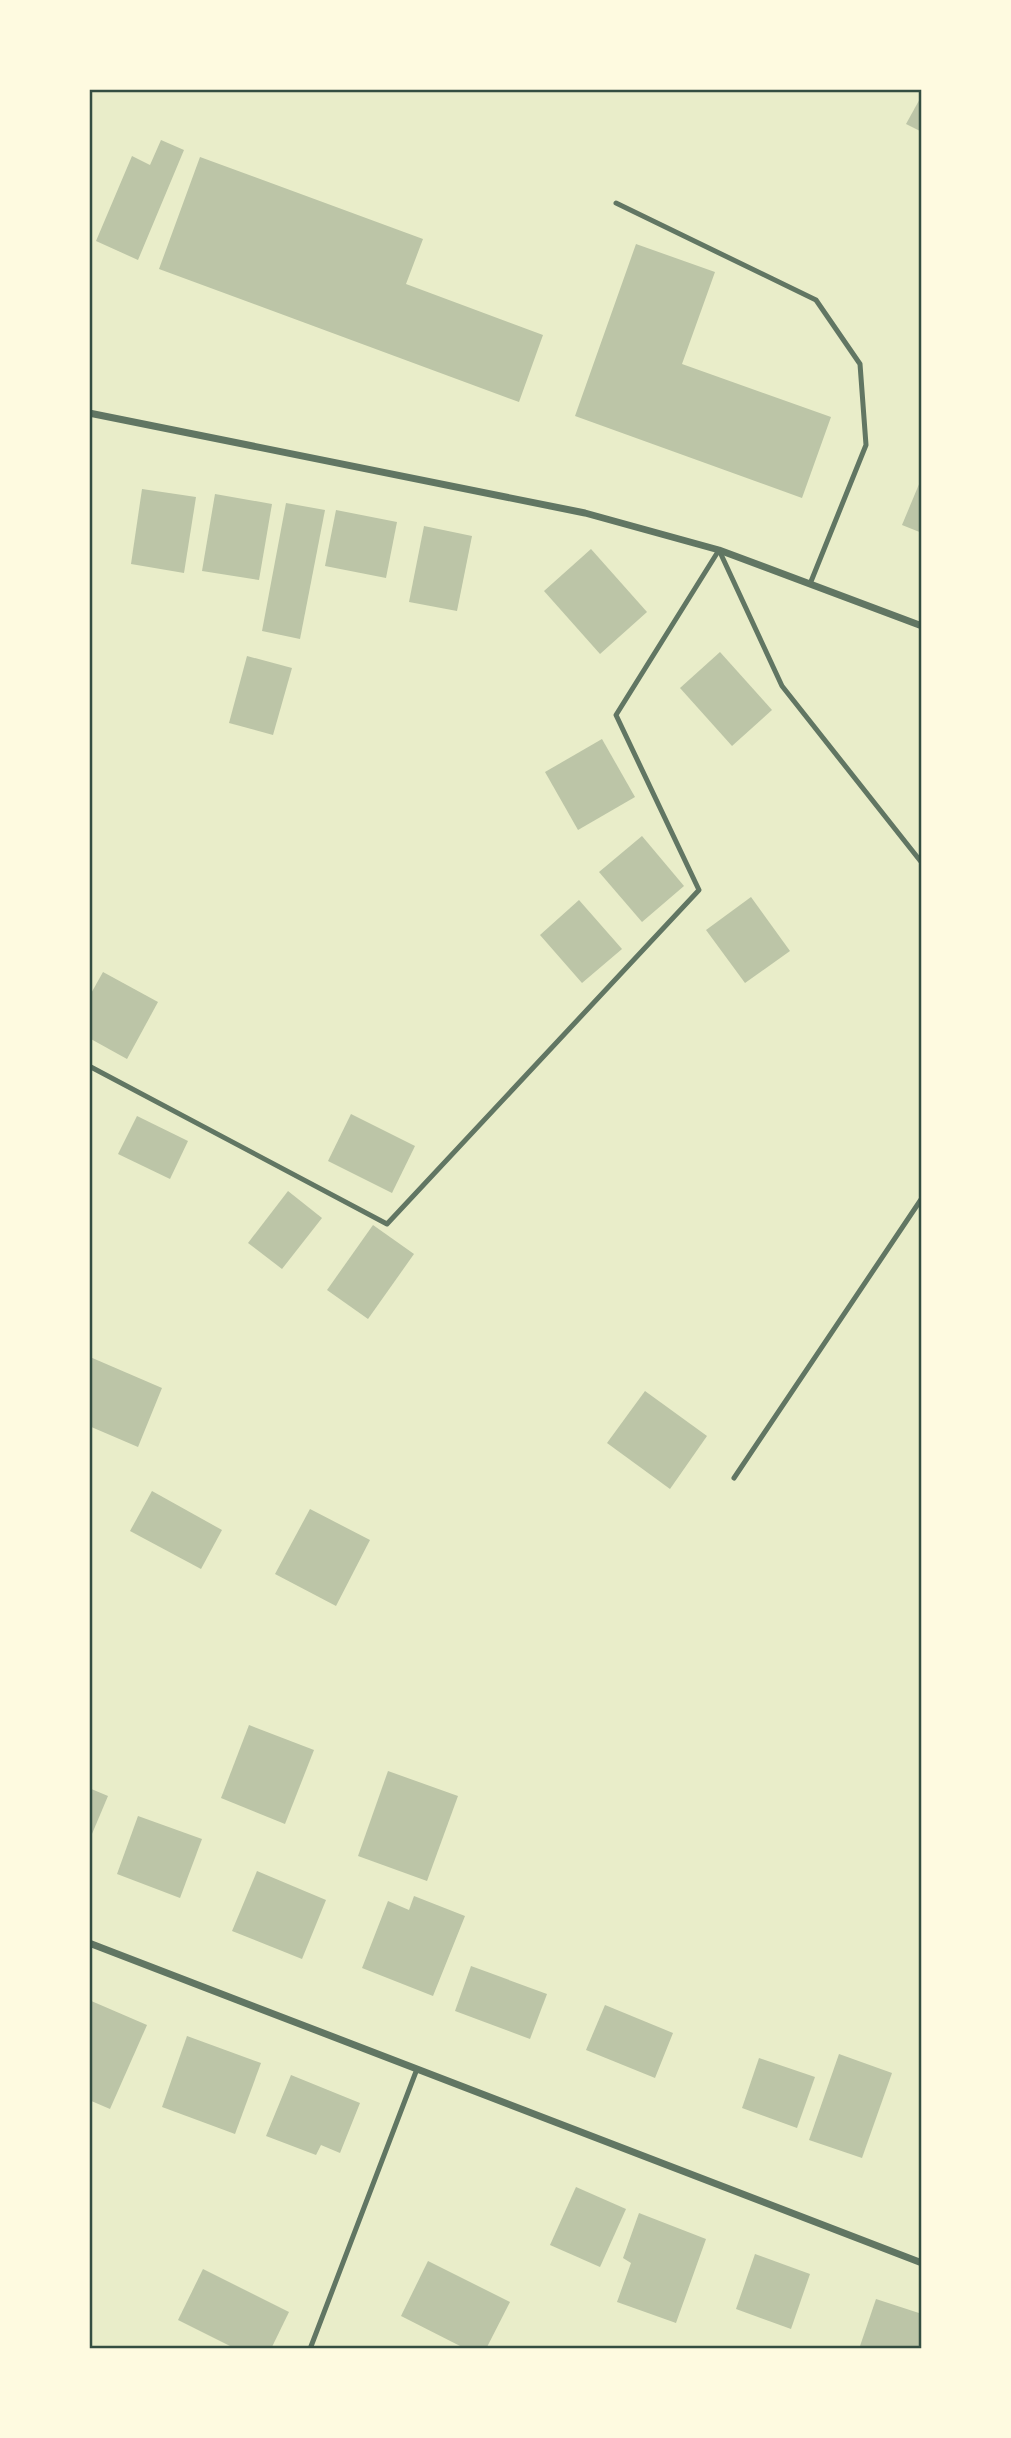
<svg xmlns="http://www.w3.org/2000/svg" width="1011" height="2438" font-family="Barlow,sans-serif">
<style>
.building{fill:#bcc5a7}
.lines{fill:none;stroke-linecap:round;stroke-linejoin:round}
.service{stroke:#617663;stroke-width:5}
.minor{stroke:#617663;stroke-width:7}
.neatline{fill:none;stroke:#344e41;stroke-width:2.5}
</style>
<rect width="100%" height="100%" fill="#e9edc9"/>
<!-- building -->
<g class="building">
<polygon points="922,95 922,132 906,124"/>
<polygon points="161,140 184,150 138,260 96,241 132,156 150,165"/>
<polygon points="200,157 423,239 406,284 543,335 519,402 159,269"/>
<polygon points="636,244 715,272 682,364 831,417 802,498 575,416"/>
<polygon points="922,477 922,533 902,525"/>
<polygon points="142,489 196,497 184,573 131,564"/>
<polygon points="215,494 272,504 259,580 202,571"/>
<polygon points="286,503 325,510 300,639 262,631"/>
<polygon points="336,510 397,522 386,578 325,566"/>
<polygon points="424,526 472,536 457,611 409,602"/>
<polygon points="591,549 647,612 600,654 544,591"/>
<polygon points="720,652 772,710 732,746 680,688"/>
<polygon points="247,656 292,668 273,735 229,723"/>
<polygon points="602,739 635,797 578,830 545,772"/>
<polygon points="642,836 684,886 642,922 599,872"/>
<polygon points="751,897 790,951 745,983 706,930"/>
<polygon points="579,900 622,949 582,983 540,935"/>
<polygon points="103,972 158,1002 127,1059 89,1038 89,997"/>
<polygon points="351,1114 415,1146 392,1193 328,1161"/>
<polygon points="137,1116 188,1141 170,1179 118,1154"/>
<polygon points="288,1191 322,1218 282,1269 248,1243"/>
<polygon points="373,1225 414,1254 368,1319 327,1290"/>
<polygon points="90,1357 162,1388 138,1447 89,1426"/>
<polygon points="645,1391 707,1436 670,1489 607,1443"/>
<polygon points="152,1491 222,1530 201,1569 130,1531"/>
<polygon points="310,1509 370,1540 336,1606 275,1574"/>
<polygon points="249,1725 314,1750 285,1824 221,1798"/>
<polygon points="388,1771 458,1796 427,1881 358,1856"/>
<polygon points="89,1788 108,1796 89,1841"/>
<polygon points="138,1816 202,1839 180,1898 117,1874"/>
<polygon points="257,1871 326,1900 302,1959 232,1931"/>
<polygon points="414,1896 465,1916 433,1996 362,1968 388,1901 409,1910"/>
<polygon points="471,1966 547,1994 530,2039 455,2011"/>
<polygon points="89,2000 147,2025 110,2109 89,2100"/>
<polygon points="605,2005 673,2033 655,2078 586,2050"/>
<polygon points="187,2036 261,2063 235,2134 162,2107"/>
<polygon points="839,2054 892,2073 862,2158 809,2140"/>
<polygon points="759,2058 815,2077 797,2128 742,2108"/>
<polygon points="291,2075 360,2103 340,2153 321,2145 316,2155 266,2136"/>
<polygon points="576,2187 626,2209 600,2267 550,2245"/>
<polygon points="639,2213 706,2239 676,2323 617,2302 631,2263 623,2258"/>
<polygon points="755,2254 810,2274 791,2329 736,2309"/>
<polygon points="428,2261 510,2302 486,2349 466,2349 401,2316"/>
<polygon points="203,2269 289,2312 271,2349 236,2349 178,2320"/>
<polygon points="876,2299 922,2314 922,2342 919,2349 859,2349"/>
</g>
<g class="lines">
<!-- service -->
<g class="service">
<polyline points="616,203 816,300 860,364 866,445 810,584"/>
<polyline points="719,550 782,686 922,863"/>
<polyline points="89,1066 387,1224 699,890 616,715 719,550"/>
<polyline points="734,1478 922,1198"/>
<polyline points="310,2349 417,2069"/>
</g>
<!-- minor -->
<g class="minor">
<polyline points="89,413 585,513 719,550 922,626"/>
<polyline points="89,1943 922,2263"/>
</g>
</g>
<!-- border -->
<rect width="1011" height="2438" fill="none" stroke="#fefae0" stroke-width="182"/>
<rect x="91" y="91" width="829" height="2256" class="neatline"/>
</svg>
